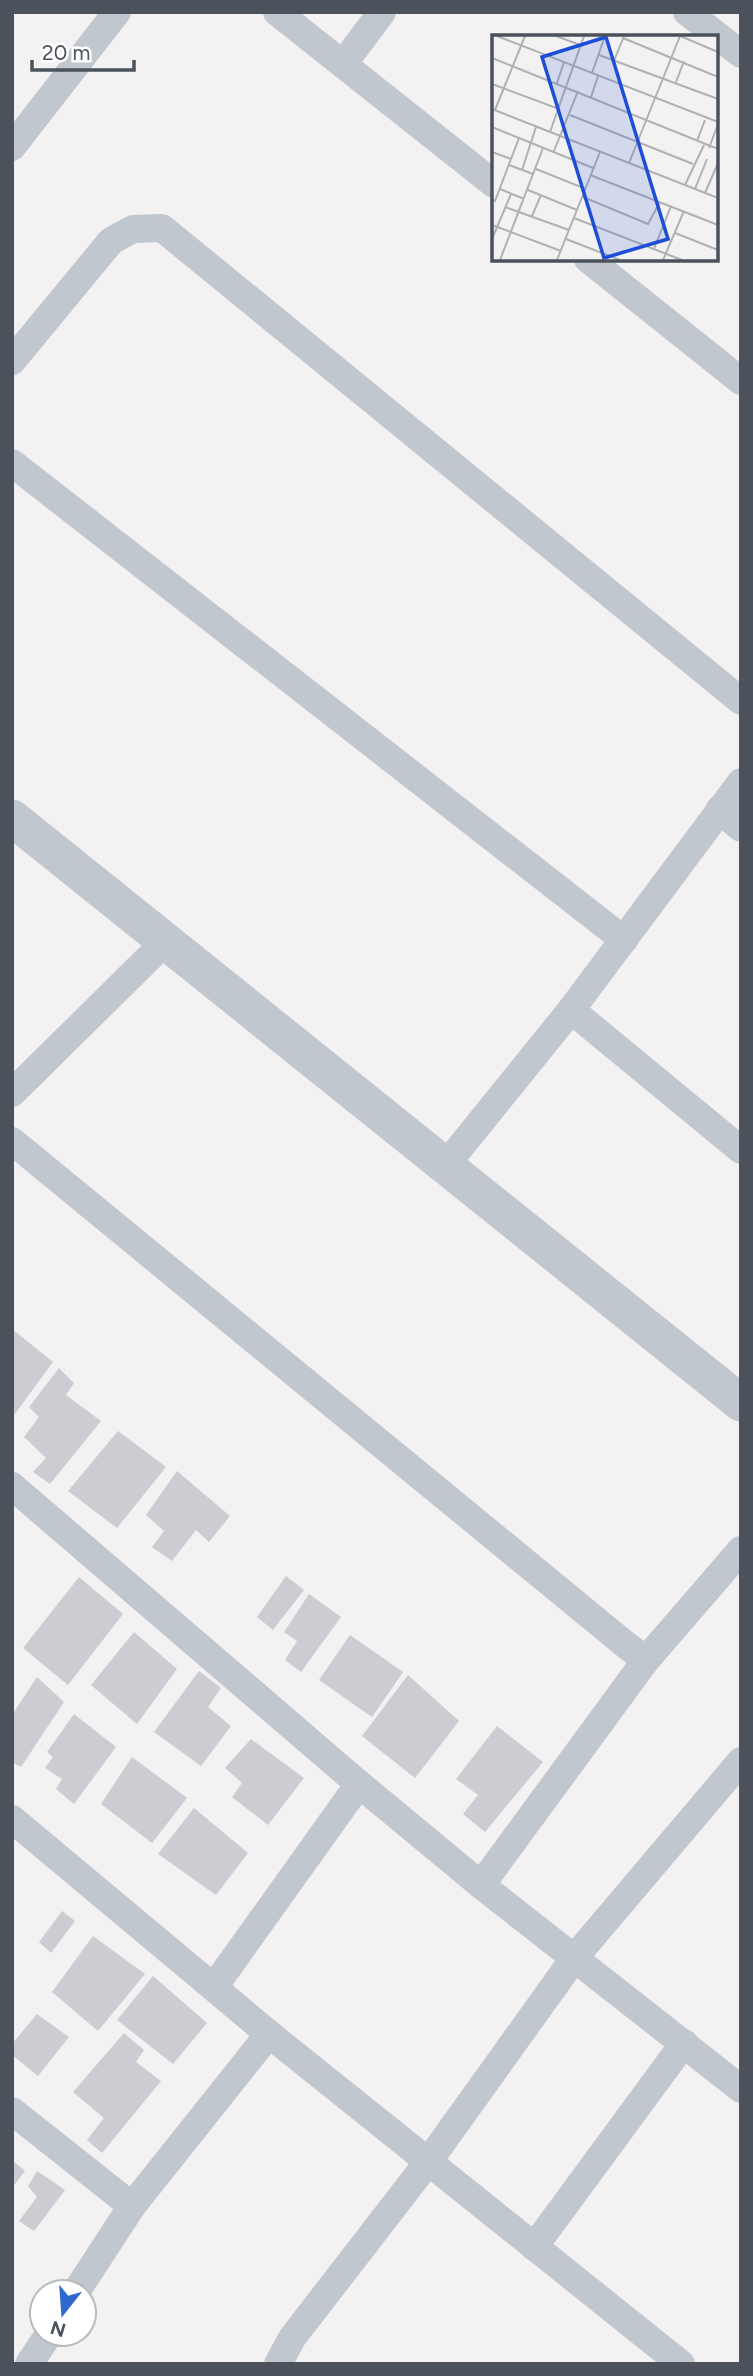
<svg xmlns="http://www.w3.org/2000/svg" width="753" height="2376" font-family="Figtree,sans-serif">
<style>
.building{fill:#cbcdd2}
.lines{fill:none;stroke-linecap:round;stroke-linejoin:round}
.minor{stroke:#c1c7ce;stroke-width:28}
.tertiary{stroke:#c1c7ce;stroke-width:37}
.inset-road{fill:none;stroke:#b0b1b5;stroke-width:2}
.view{fill:#1d4ed8;fill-opacity:0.15;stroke:#1d4ed8;stroke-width:3.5}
.inset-edge{fill:none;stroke:#4b525c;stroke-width:3.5}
</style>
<rect width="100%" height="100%" fill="#f3f1f1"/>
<!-- building -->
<g class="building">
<polygon points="12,1329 53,1362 12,1418"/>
<polygon points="59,1368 74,1383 66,1395 101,1421 50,1484 33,1472 46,1458 24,1437 39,1417 29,1407"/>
<polygon points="118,1431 166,1467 117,1528 68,1491"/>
<polygon points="177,1471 230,1516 209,1542 196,1530 172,1561 152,1547 164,1531 146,1515"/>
<polygon points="286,1576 304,1590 273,1630 257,1617"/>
<polygon points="79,1577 123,1614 68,1685 23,1648"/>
<polygon points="309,1594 341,1617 301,1672 285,1660 297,1641 284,1632"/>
<polygon points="134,1632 177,1669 137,1724 91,1685"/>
<polygon points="350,1635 403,1672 372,1717 319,1680"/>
<polygon points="199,1671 221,1688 208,1707 231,1726 201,1766 154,1732"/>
<polygon points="408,1675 459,1721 415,1778 362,1736"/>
<polygon points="37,1677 64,1702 21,1767 12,1762 12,1715"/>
<polygon points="74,1714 116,1747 74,1804 56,1789 62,1779 45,1768 53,1757 47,1752"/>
<polygon points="497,1726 543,1762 485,1832 463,1814 478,1795 456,1779"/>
<polygon points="251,1739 304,1778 268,1825 232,1797 242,1783 225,1768"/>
<polygon points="132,1757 187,1798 152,1843 101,1804"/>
<polygon points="194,1808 248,1853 216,1895 158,1854"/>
<polygon points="62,1911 75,1921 51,1953 39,1942"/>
<polygon points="93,1936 145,1974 98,2031 52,1992"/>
<polygon points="153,1976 207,2023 173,2064 117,2020"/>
<polygon points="37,2014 69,2037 38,2076 12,2055 12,2044"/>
<polygon points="124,2033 144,2050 136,2062 161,2081 102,2153 87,2140 104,2118 73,2092"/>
<polygon points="12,2160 25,2171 12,2188"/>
<polygon points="37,2171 65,2190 34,2231 19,2221 37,2197 28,2186"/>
</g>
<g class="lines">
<!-- minor -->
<g class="minor">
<polyline points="277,12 494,184"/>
<polyline points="687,12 741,54"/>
<polyline points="343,64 382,12"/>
<polyline points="12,147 117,12"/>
<polyline points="588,259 741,381"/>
<polyline points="12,361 111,241 133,229 162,228 741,701"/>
<polyline points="12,463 624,940"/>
<polyline points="719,810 741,828"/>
<polyline points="571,1010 741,1150"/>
<polyline points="12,1093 166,941"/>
<polyline points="12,1141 626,1645 646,1660"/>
<polyline points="445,1166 571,1010 741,782"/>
<polyline points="12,1486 359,1784 481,1885 741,2089"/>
<polyline points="12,1819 269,2034 681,2364"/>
<polyline points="481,1885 646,1660 741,1550"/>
<polyline points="214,1987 359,1784"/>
<polyline points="12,2111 132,2206"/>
<polyline points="534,2247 684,2043"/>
<polyline points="76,2292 132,2206 269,2034"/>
<polyline points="29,2364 49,2334"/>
<polyline points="278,2364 292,2338 428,2162 575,1957 741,1761"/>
</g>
<!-- tertiary -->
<polyline class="tertiary" points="12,818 741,1403"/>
</g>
<!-- overview -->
<g transform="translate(492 35)">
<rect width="226" height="226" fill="#f3f1f1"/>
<path class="inset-road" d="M5,1L226,87M64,1L91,11M188,1L226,17M131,3L226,42M107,20L226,64M0,23L226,114M122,26L132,1M100,38L113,1M184,47L192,26M65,48L72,27M0,49L67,74M99,62L106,41M0,74L226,163M3,75L33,1M78,80L201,129M0,92L27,103L19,124L0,117M58,97L92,1M27,103L101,133M205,106L213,85M217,113L226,89M62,116L86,56M137,128L188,1M17,130L41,139M44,134L94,154M30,135L44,92M98,140L226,190M193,150L212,110M8,154L32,164M203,154L215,124M36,155L85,175M213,158L226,128M91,162L156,189L168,167M0,164L3,166L19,124M13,172L77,195M40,181L49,160M82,183L190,225M0,190L69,216M183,198L226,215M0,204L19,159M74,204L128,225M162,214L179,171M8,225L51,113M65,225L108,117M171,225L192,176"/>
<path class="view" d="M114,2L176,204L112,223L50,22Z"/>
<rect width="226" height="226" class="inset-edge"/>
</g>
<!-- border -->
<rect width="753" height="2376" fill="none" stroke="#4b525c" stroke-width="28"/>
<!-- north arrow -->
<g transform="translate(63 2313) rotate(197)"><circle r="33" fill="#ffffff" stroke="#b7babe" stroke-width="2"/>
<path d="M0-5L12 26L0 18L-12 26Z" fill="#2f68cf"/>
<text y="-10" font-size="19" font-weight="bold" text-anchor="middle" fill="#4b525c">N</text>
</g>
<!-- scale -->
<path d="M32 60v10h102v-10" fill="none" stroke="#4b525c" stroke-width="3.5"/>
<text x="42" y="60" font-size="21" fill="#4b525c" stroke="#ffffff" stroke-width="5" paint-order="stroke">20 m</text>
</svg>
